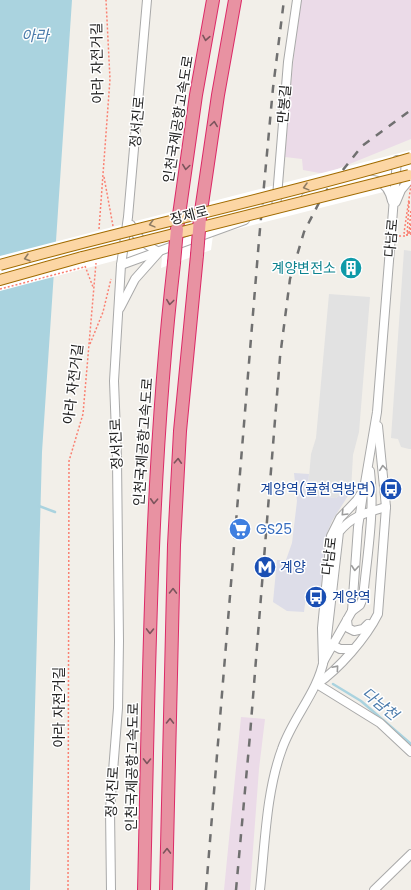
<svg xmlns="http://www.w3.org/2000/svg" width="411" height="890" font-family="Poppins,'Noto Sans KR',sans-serif">
<style>
.industrial{fill:#ebdbe8}
.parking{fill:#e2e2e2}
.plaza{fill:#dddde8}
.water{fill:#aad3df}
.pier{fill:#fff}
.lines{fill:none;stroke-linecap:round;stroke-linejoin:round}
.stream{stroke:#aad3df;stroke-width:2.5}
.minor-casing{stroke:#a9a9a9;stroke-width:10}
.major-casing{stroke:#a06b00;stroke-width:12}
.highway-casing{stroke:#dc2a67;stroke-width:14}
.path{stroke:#fa8072;stroke-width:1.5;stroke-dasharray:2 2;stroke-linecap:butt}
.minor{stroke:#fff;stroke-width:8}
.major{stroke:#fcd6a4;stroke-width:10}
.highway{stroke:#e892a2;stroke-width:12}
.rail{stroke:#707070;stroke-width:2.5;stroke-dasharray:8 8;stroke-linecap:butt}
.major-bridge-casing{stroke:#a06b00;stroke-width:12;stroke-linecap:butt}
.highway-bridge-casing{stroke:#dc2a67;stroke-width:14;stroke-linecap:butt}
.path-bridge{stroke:#fa8072;stroke-width:1.5;stroke-dasharray:2 2;stroke-linecap:butt}
.major-bridge{stroke:#fcd6a4;stroke-width:10}
.highway-bridge{stroke:#e892a2;stroke-width:12}
.oneway{stroke:#7b545c}
.oneway2{stroke:#8f7c63}
.oneway3{stroke:#9c9c9c}
.labels{text-anchor:middle;stroke-width:3;stroke-linejoin:round;paint-order:stroke}
.street-label{font-size:14px;fill:#222;stroke:#fff}
.culture-label{font-size:14px;fill:#0d838f;stroke:#fff;text-anchor:end}
.transit-label{font-size:14px;fill:#164399;stroke:#fff;text-anchor:start}
.shop-label{font-size:14px;fill:#366cbe;stroke:#fff;text-anchor:start}
.water-label{font-size:15px;font-style:italic;fill:#4a7aab;stroke:#fff}
</style>
<rect width="100%" height="100%" fill="#f2efe9"/>
<!-- industrial -->
<g class="industrial">
<polygon points="301,0 411,0 411,139 325,174 303,170 302,159 285,157 293,63"/>
<polygon points="241,717 265,719 259,769 250,890 224,890"/>
</g>
<!-- parking -->
<g class="parking">
<polygon points="404,250 411,251 411,449 409,449 401,447 398,439 391,438"/>
<polygon points="329,294 370,297 359,432 353,455 351,491 344,491 336,498 320,497 315,489 308,488 311,454 316,438"/>
</g>
<!-- plaza -->
<polygon class="plaza" points="294,473 309,474 308,488 315,489 320,497 336,498 344,491 351,491 332,521 325,538 321,589 307,589 304,612 287,611 273,602 277,560 286,560 292,543 297,501"/>
<!-- water -->
<polygon class="water" points="0,0 72,0 42,452 30,890 0,890"/>
<!-- pier -->
<polygon class="pier" points="411,150 411,185 213,235 211,250 161,268 163,248 0,291 0,256"/>
<g class="lines">
<!-- stream -->
<g class="stream">
<polyline points="39,506 55,512"/>
<polyline points="333,684 361,701 411,744"/>
</g>
<!-- minor casing -->
<g class="minor-casing">
<g id="minor">
<path d="M350,181C371,178 387,177 392,201"/>
<polyline points="306,197 355,178"/>
<polyline points="396,202 401,190 411,178"/>
<polyline points="276,209 288,62 297,0"/>
<polyline points="121,265 245,220"/>
<path d="M120,308L135,279L159,252C146,245 137,239 131,225"/>
<path d="M378,426L386,507L378,614C366,638 339,669 317,684L380,723L411,752"/>
<path d="M352,611L360,605L363,598C367,556 375,512 370,471"/>
<polyline points="347,620 348,628 354,631 363,629 368,624"/>
<polyline points="329,643 340,649 352,649"/>
<path d="M326,645L339,532C353,515 366,513 386,507"/>
<polyline points="323,662 352,611 358,527 363,494"/>
<polyline points="323,663 322,628 331,536 340,518 357,500 364,489 377,412 397,160"/>
<polyline points="111,890 110,809 118,708 119,641 117,459 114,381 121,265 128,217 147,0"/>
<path d="M260,890C265,845 266,792 282,749C293,717 318,692 324,659"/>
<polyline points="374,890 411,854"/>
</g>
</g>
<!-- major casing -->
<g class="major-casing">
<polyline id="major" points="0,280 82,257"/>
</g>
<!-- highway casing -->
<g class="highway-casing">
<g id="highway">
<polyline points="200,218 218,95 235,0"/>
<polyline points="177,229 196,95 213,0"/>
<path d="M144,890C149,681 150,472 174,263"/>
<polyline points="166,890 174,545 180,431 197,255"/>
</g>
</g>
<!-- path -->
<g class="path">
<polyline points="104,177 113,226"/>
<polyline points="409,203 409,201 411,201"/>
<polyline points="99,229 110,79 106,0"/>
<polyline points="409,233 411,209"/>
<polyline points="410,234 411,223"/>
<polyline points="406,235 411,234"/>
<polyline points="399,236 407,236 409,203 411,203"/>
<polyline points="85,266 93,287"/>
<polyline points="90,344 103,312 111,279"/>
<polyline points="68,890 69,461 83,414 96,263"/>
</g>
<!-- minor -->
<use href="#minor" class="minor"/>
<!-- major -->
<use href="#major" class="major"/>
<!-- highway -->
<use href="#highway" class="highway"/>
<!-- rail -->
<g class="rail">
<polyline points="206,890 259,240 273,88 284,0"/>
<polyline points="236,890 250,735 280,357 290,279 304,232 323,195 362,146 411,110"/>
</g>
<!-- major-bridge casing -->
<g class="major-bridge-casing">
<g id="major-bridge">
<polyline points="82,257 409,175"/>
<path d="M0,265C136,227 275,198 411,158"/>
</g>
</g>
<!-- highway-bridge casing -->
<g class="highway-bridge-casing">
<g id="highway-bridge">
<polyline points="197,255 200,218"/>
<polyline points="174,263 177,229"/>
</g>
</g>
<!-- path-bridge -->
<g class="path-bridge">
<polyline points="409,233 404,233 411,185"/>
<polyline points="0,289 84,267"/>
</g>
<!-- major-bridge -->
<use href="#major-bridge" class="major-bridge"/>
<!-- highway-bridge -->
<use href="#highway-bridge" class="highway-bridge"/>
</g>
<!-- one-way arrows -->
<defs><path id="oneway-chevron" d="M-2-3.5L2.5 0L-2 3.5" fill="none" stroke-width="1.6" stroke-linecap="round" stroke-linejoin="round"/></defs>
<g class="oneway">
<use href="#oneway-chevron" transform="translate(206 38) rotate(100)"/>
<use href="#oneway-chevron" transform="translate(214 124) rotate(-82)"/>
<use href="#oneway-chevron" transform="translate(186 167) rotate(98)"/>
<use href="#oneway-chevron" transform="translate(170 302) rotate(97)"/>
<use href="#oneway-chevron" transform="translate(178 461) rotate(-87)"/>
<use href="#oneway-chevron" transform="translate(154 501) rotate(93)"/>
<use href="#oneway-chevron" transform="translate(173 591) rotate(-89)"/>
<use href="#oneway-chevron" transform="translate(150 631) rotate(91)"/>
<use href="#oneway-chevron" transform="translate(170 721) rotate(-89)"/>
<use href="#oneway-chevron" transform="translate(147 761) rotate(91)"/>
<use href="#oneway-chevron" transform="translate(167 851) rotate(-89)"/>
</g>
<g class="oneway2">
<use href="#oneway-chevron" transform="translate(306 187) rotate(165)"/>
<use href="#oneway-chevron" transform="translate(152 224) rotate(165)"/>
<use href="#oneway-chevron" transform="translate(27 258) rotate(164)"/>
</g>
<g class="oneway3">
<use href="#oneway-chevron" transform="translate(383 468) rotate(-96)"/>
<use href="#oneway-chevron" transform="translate(344 513) rotate(134)"/>
<use href="#oneway-chevron" transform="translate(355 568) rotate(95)"/>
<use href="#oneway-chevron" transform="translate(336 668) rotate(-49)"/>
</g>
<!-- icons -->
<defs>
<g id="building-disc" transform="scale(1.15)"><circle r="9.5" fill="#0f9aa8" stroke="#fff"/><path d="M-4-6H4V6H1V3H-1V6H-4ZM-2.5-4.3h1.7v1.8h-1.7ZM.8-4.3h1.7v1.8H.8ZM-2.5-1h1.7V.8h-1.7ZM.8-1h1.7V.8H.8Z" fill="#fff"/></g>
<g id="bus-disc" transform="scale(1.15)"><circle r="9.5" fill="#1a4fb4" stroke="#fff"/><path d="M-5-6H5V4H4V6H2V4H-2V6H-4V4H-5ZM-3.5-4V0h7V-4ZM-3.5 1.2v1.5H-2V1.2ZM2 1.2v1.5H3.5V1.2Z" fill="#fff"/></g>
<g id="supermarket-disc" transform="scale(1.15)"><circle r="9.5" fill="#3f7fe0" stroke="#fff"/><path d="M-6-5.5h2.5l.6 2H6L4.5 2H-2.5L-4.4-4H-6ZM-1.5 3.2a1.3 1.3 0 1 0 .1 0ZM3 3.2a1.3 1.3 0 1 0 .1 0Z" fill="#fff"/></g>
<g id="metro-disc" transform="scale(1.15)"><circle r="9.5" fill="#1a4fb4" stroke="#fff"/><path d="M-5.5 5V-5H-3L0 0L3-5H5.5V5H3V-.5L0 4L-3-.5V5Z" fill="#fff"/></g>
</defs>
<g fill-rule="evenodd">
<use href="#building-disc" x="351" y="268"/>
<use href="#bus-disc" x="391" y="489"/>
<use href="#supermarket-disc" x="240" y="529"/>
<use href="#metro-disc" x="265" y="567"/>
<use href="#bus-disc" x="316" y="597"/>
</g>
<g class="labels">
<!-- street labels -->
<g class="street-label">
<text transform="translate(97 63) rotate(-91)" y="5">아라 자전거길</text>
<text transform="translate(284 104) rotate(-85)" y="5">만봉길</text>
<text transform="translate(178 119) rotate(-81)" y="5">인천국제공항고속도로</text>
<text transform="translate(137 122) rotate(-85)" y="5">정서진로</text>
<text transform="translate(189 215) rotate(-14)" y="5">장제로</text>
<text transform="translate(391 238) rotate(-85)" y="5">다남로</text>
<text transform="translate(73 384) rotate(-83)" y="5">아라 자전거길</text>
<text transform="translate(143 442) rotate(-86)" y="5">인천국제공항고속도로</text>
<text transform="translate(116 444) rotate(-92)" y="5">정서진로</text>
<text transform="translate(329 556) rotate(-83)" y="5">다남로</text>
<text transform="translate(59 707) rotate(-90)" y="5">아라 자전거길</text>
<text transform="translate(132 767) rotate(-89)" y="5">인천국제공항고속도로</text>
<text transform="translate(112 792) rotate(-87)" y="5">정서진로</text>
</g>
<!-- culture labels -->
<g class="culture-label">
<text x="336" y="273">계양변전소</text>
</g>
<!-- transit labels -->
<g class="transit-label">
<text x="376" y="494" text-anchor="end">계양역(귤현역방면)</text>
<text x="280" y="572">계양</text>
<text x="332" y="602">계양역</text>
</g>
<!-- shop labels -->
<g class="shop-label">
<text x="256" y="534">GS25</text>
</g>
<!-- water labels -->
<g class="water-label">
<text x="35" y="41">아라</text>
<text transform="translate(380 704) rotate(39)" y="5">다남천</text>
</g>
</g>
</svg>
